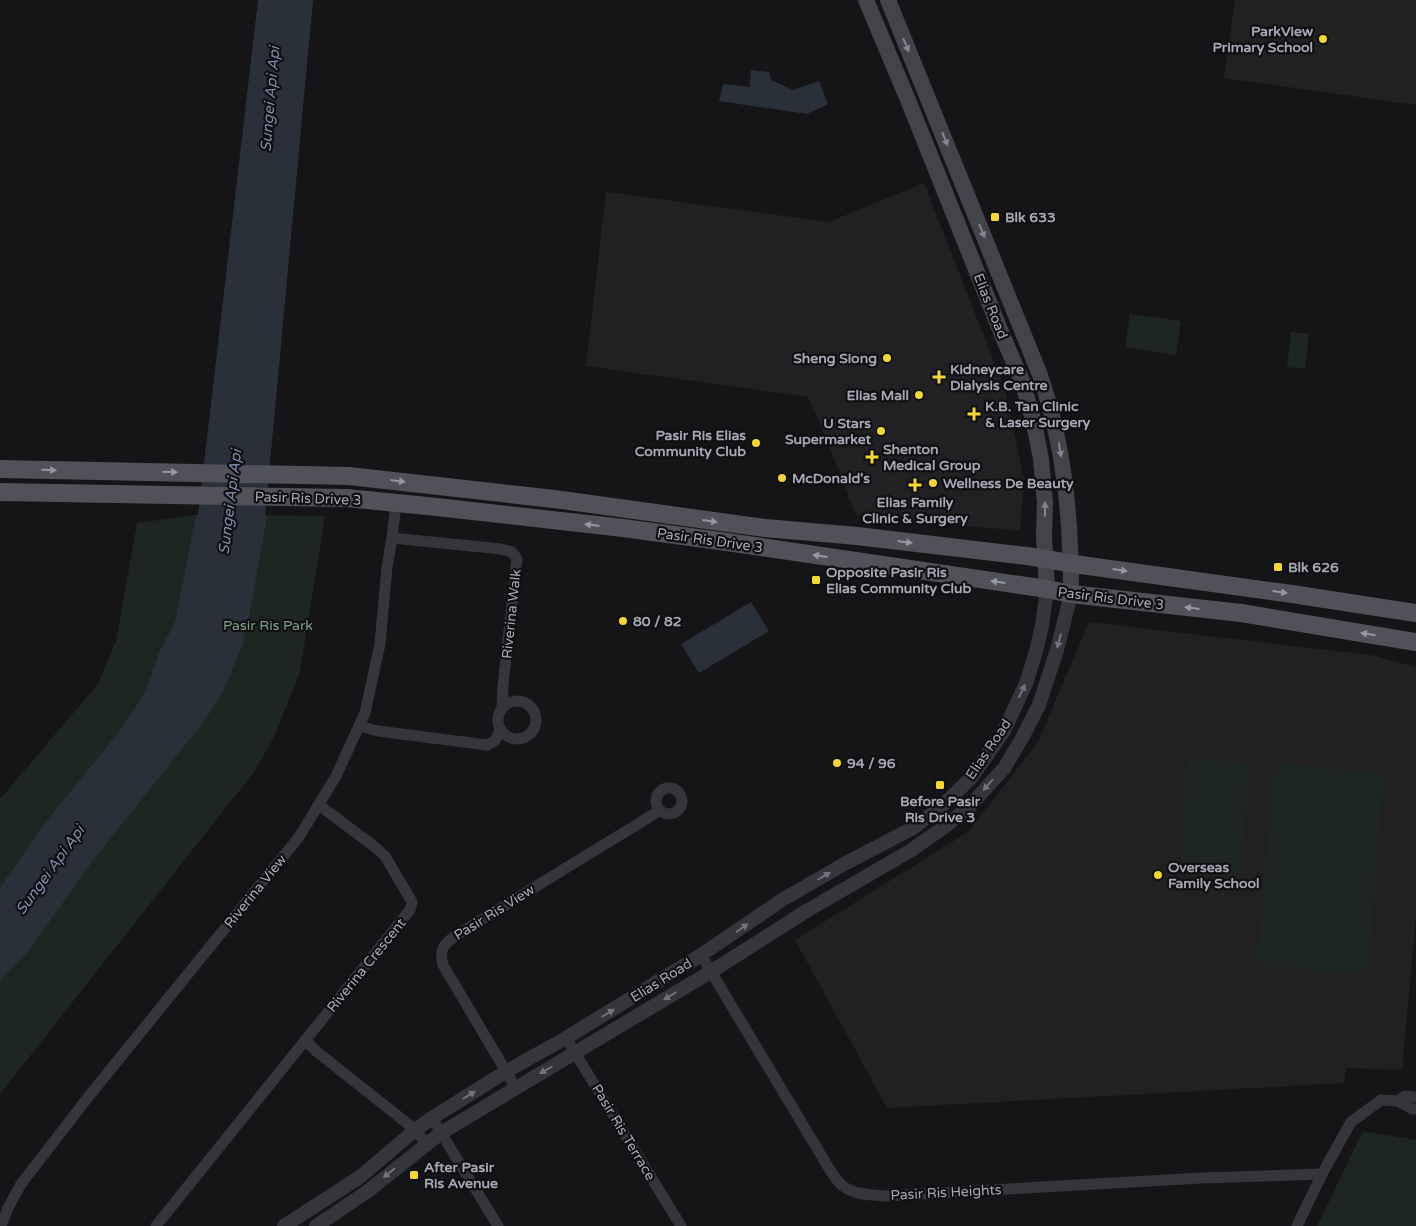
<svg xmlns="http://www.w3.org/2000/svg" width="1416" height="1226" font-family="'Varela Round',sans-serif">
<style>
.built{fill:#212023}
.green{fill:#1e2621}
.water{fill:#2a303a}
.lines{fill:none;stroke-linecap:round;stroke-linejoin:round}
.minor{stroke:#35353b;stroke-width:11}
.tertiary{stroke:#35353b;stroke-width:14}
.secondary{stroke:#43444b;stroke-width:16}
.primary{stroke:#51515a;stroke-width:18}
.oneway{fill:#838591}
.oneway2{fill:#9597a4}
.oneway3{fill:#73747f}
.poi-dot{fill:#f3d82f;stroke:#100f11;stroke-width:2}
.labels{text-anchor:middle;stroke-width:4.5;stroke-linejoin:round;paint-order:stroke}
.poi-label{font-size:14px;font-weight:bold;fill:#a6a8b6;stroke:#100f11;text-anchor:start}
.street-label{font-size:14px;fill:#a6a8b6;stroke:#100f11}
.park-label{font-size:14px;fill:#7ca286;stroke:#100f11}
.water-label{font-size:15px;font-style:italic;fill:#7c8eb2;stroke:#100f11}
</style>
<rect width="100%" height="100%" fill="#151416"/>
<!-- built -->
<g class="built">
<polygon points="1235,0 1416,0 1416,105 1224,78"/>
<polygon points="924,183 1005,390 1024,479 1020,531 856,515 820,423 808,397 586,366 606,192 829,222"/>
<polygon points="1089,622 1371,655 1416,667 1416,917 1402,1070 1346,1068 1344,1083 887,1108 795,940 968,832 1038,742"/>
</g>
<!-- green -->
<g class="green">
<polygon points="1130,314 1181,321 1176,355 1125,347"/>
<polygon points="1291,332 1309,334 1305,369 1287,367"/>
<polygon points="201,514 164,687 0,891 0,799 98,684 116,641 137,523"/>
<polygon points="263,515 325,516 300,672 273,739 254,772 0,1094 0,971"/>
<polygon points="1187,758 1250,763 1240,877 1180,873"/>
<path d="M1289,764L1377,773L1381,775L1383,780L1369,962L1366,970L1358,974L1265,966L1259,962L1257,959L1274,774C1278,767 1282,765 1289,764Z"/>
<polygon points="1363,1131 1416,1140 1416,1226 1317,1226"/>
</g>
<!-- water -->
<g class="water">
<polygon points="258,0 313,0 265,517 267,517 248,622 242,646 224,690 205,720 94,859 29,950 0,981 0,888 42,827 119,732 144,695 159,653 175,622 196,515 198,515"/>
<polygon points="751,70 769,72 771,80 793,90 819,81 828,104 807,114 719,101 723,84 750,87"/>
<polygon points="751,602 769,631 699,673 681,644"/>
</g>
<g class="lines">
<!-- minor -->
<g class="minor">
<polyline points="392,538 501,549 512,552 517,559 503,685 502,708"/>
<circle cx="517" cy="720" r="19"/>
<polyline points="359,726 378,731 487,745 495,741 500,730"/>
<circle cx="669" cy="801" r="13"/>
<path d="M701,955L830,1170C834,1175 837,1182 843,1186C854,1195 873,1195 887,1196L1201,1178L1322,1174"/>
<polyline points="566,1038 681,1226"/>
<polyline points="305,1040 316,1051 408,1124 427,1143"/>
<path d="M516,1088L443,965C439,950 443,945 455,936L659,811"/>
<polyline points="1398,1101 1405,1096 1416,1097"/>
<polyline points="432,1118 498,1226"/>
<polyline points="1,1226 8,1208 21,1184 89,1096 299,837 336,776 365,713 380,644 387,567 392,538 396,504"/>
<polyline points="156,1226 410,910 412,902 385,856 375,847 319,805"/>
<polyline points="1297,1226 1322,1174 1351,1122 1381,1100 1398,1101 1412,1109 1416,1109"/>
</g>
<!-- tertiary -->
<g class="tertiary">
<polyline points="284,1226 360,1177 415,1130 432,1118 507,1071 566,1038 701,955 782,900 844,864 913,828 942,806 971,778 1004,731 1027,681 1036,651 1042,626 1047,589"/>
<polyline points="316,1226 368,1191 441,1133 712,971 808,910 910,851 943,828 969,807 1005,767 1022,738 1039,705 1057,650 1071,594"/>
</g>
<!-- secondary -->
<g class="secondary">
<polyline points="866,0 908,100 1003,337 1022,381 1034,423 1041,459 1045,502 1044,535 1047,589"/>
<path d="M888,0L1040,375C1065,447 1071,519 1071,594"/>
</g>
<!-- primary -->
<g class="primary">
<polyline points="0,469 349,476 554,499 765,528 857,536 1027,556 1081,565 1292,594 1416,613"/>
<polyline points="0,492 347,498 437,507 623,528 727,542 1047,589 1071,594 1241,613 1416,642"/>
</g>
</g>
<!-- one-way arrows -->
<defs><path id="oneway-solid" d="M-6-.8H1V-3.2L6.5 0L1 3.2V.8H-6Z" transform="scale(1.25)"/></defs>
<g class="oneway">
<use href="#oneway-solid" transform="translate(906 45) rotate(67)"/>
<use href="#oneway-solid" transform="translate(945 139) rotate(68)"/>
<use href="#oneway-solid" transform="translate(982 231) rotate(68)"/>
<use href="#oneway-solid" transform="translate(1060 450) rotate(81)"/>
<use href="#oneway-solid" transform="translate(1045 509) rotate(-90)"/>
</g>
<g class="oneway2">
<use href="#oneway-solid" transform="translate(49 470) rotate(1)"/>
<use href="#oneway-solid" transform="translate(170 472) rotate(1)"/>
<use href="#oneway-solid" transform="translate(398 481) rotate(7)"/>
<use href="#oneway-solid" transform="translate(710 521) rotate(8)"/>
<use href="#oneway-solid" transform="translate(592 525) rotate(-173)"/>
<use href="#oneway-solid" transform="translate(905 542) rotate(7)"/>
<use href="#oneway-solid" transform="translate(820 556) rotate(-172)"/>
<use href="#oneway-solid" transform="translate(1120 570) rotate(8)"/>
<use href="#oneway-solid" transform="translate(998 582) rotate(-172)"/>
<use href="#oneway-solid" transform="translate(1280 592) rotate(8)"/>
<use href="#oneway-solid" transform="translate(1192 608) rotate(-173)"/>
<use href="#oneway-solid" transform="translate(1368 634) rotate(-171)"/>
</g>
<g class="oneway3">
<use href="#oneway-solid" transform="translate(1059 641) rotate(105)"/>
<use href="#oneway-solid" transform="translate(1022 691) rotate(-65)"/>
<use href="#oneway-solid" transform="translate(988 785) rotate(131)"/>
<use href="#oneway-solid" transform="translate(824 876) rotate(-30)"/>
<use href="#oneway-solid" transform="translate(742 928) rotate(-35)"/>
<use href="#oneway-solid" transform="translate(670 996) rotate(149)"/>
<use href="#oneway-solid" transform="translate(608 1013) rotate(-32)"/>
<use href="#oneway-solid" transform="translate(546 1070) rotate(150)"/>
<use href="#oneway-solid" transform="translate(469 1095) rotate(-32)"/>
<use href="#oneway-solid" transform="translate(389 1173) rotate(141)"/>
</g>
<!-- markers -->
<g class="poi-dot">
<circle cx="1323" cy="39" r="5"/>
<rect x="990" y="212" width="10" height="10" rx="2.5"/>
<circle cx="887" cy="358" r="5"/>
<path d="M936.5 369.5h5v5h5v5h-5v5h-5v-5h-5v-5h5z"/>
<circle cx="919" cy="395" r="5"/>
<path d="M971.5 406.5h5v5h5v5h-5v5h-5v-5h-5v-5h5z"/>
<circle cx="881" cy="431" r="5"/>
<circle cx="756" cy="443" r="5"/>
<path d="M869.5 449.5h5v5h5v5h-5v5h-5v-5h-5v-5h5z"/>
<circle cx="782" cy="478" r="5"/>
<circle cx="933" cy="483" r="5"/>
<path d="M912.5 477.5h5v5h5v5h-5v5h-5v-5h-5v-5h5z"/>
<rect x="1273" y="562" width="10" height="10" rx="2.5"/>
<rect x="811" y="575" width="10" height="10" rx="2.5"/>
<circle cx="623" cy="621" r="5"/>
<circle cx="837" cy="763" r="5"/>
<rect x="935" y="780" width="10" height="10" rx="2.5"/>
<circle cx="1158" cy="875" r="5"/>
<rect x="409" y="1170" width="10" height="10" rx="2.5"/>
</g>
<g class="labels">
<!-- poi labels -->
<g class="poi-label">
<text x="1313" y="36" text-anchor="end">ParkView<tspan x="1313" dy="16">Primary School</tspan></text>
<text x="1005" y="222">Blk 633</text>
<text x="877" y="363" text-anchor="end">Sheng Siong</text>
<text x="950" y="374">Kidneycare<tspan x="950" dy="16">Dialysis Centre</tspan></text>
<text x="909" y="400" text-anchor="end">Elias Mall</text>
<text x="985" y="411">K.B. Tan Clinic<tspan x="985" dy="16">&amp; Laser Surgery</tspan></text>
<text x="871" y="428" text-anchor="end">U Stars<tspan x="871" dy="16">Supermarket</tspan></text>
<text x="746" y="440" text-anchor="end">Pasir Ris Elias<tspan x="746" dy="16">Community Club</tspan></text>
<text x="883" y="454">Shenton<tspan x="883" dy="16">Medical Group</tspan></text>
<text x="792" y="483">McDonald's</text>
<text x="943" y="488">Wellness De Beauty</text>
<text x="915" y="507" text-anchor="middle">Elias Family<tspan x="915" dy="16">Clinic &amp; Surgery</tspan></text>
<text x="1288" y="572">Blk 626</text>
<text x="826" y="577">Opposite Pasir Ris<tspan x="826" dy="16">Elias Community Club</tspan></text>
<text x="633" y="626">80 / 82</text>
<text x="847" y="768">94 / 96</text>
<text x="940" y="806" text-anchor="middle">Before Pasir<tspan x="940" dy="16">Ris Drive 3</tspan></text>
<text x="1168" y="872">Overseas<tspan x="1168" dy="16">Family School</tspan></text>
<text x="424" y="1172">After Pasir<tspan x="424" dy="16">Ris Avenue</tspan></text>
</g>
<!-- street labels -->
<g class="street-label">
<text transform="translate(991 306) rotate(68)" y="5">Elias Road</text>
<text transform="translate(308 498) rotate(2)" y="5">Pasir Ris Drive 3</text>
<text transform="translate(710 540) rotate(8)" y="5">Pasir Ris Drive 3</text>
<text transform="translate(1111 598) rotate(7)" y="5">Pasir Ris Drive 3</text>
<text transform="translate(511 614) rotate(-84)" y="5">Riverina Walk</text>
<text transform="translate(988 749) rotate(-56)" y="5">Elias Road</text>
<text transform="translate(255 891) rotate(-51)" y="5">Riverina View</text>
<text transform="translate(494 912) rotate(-32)" y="5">Pasir Ris View</text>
<text transform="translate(366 965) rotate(-51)" y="5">Riverina Crescent</text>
<text transform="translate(661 980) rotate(-32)" y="5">Elias Road</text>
<text transform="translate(624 1132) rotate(59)" y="5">Pasir Ris Terrace</text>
<text transform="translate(946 1192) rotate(-3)" y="5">Pasir Ris Heights</text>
</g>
<!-- park labels -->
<g class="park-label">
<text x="268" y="630">Pasir Ris Park</text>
</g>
<!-- water labels -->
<g class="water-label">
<text transform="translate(270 99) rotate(-85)" y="5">Sungei Api Api</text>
<text transform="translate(230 502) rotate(-83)" y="5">Sungei Api Api</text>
<text transform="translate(50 870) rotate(-54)" y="5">Sungei Api Api</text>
</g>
</g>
</svg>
